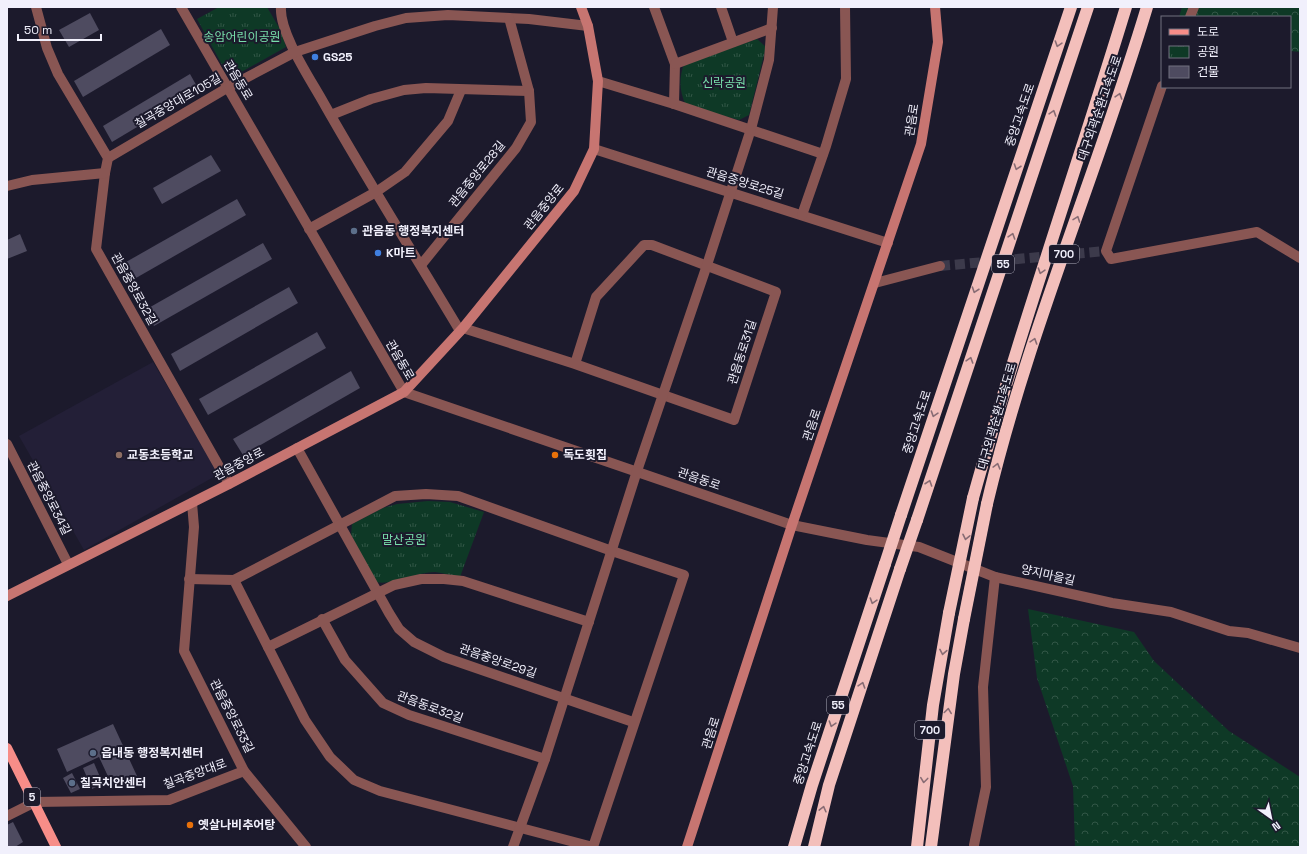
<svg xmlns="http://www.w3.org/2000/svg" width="1307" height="854" font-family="'Space Grotesk','Noto Sans KR',sans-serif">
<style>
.built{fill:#231f37}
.forest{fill:url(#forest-crowns)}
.park{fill:url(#park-tufts)}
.building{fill:#4e4b60}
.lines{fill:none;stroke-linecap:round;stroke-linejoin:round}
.street-tunnel{stroke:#3c3a4b;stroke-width:10;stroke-dasharray:10 5;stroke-linecap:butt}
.street{stroke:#895653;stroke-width:10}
.secondary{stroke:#c77571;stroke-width:10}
.primary{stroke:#f78d88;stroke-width:10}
.highway{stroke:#f3bfbb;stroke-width:12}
.highway-bridge{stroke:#f3bfbb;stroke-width:12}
.oneway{stroke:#886c74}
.shop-dot{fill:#3f7fe0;stroke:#1c1a2c;stroke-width:1.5}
.service-dot{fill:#5c6f8a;stroke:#1c1a2c;stroke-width:1.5}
.education-dot{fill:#8d6e63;stroke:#1c1a2c;stroke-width:1.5}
.food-dot{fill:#e8710a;stroke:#1c1a2c;stroke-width:1.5}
.labels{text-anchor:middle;stroke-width:4;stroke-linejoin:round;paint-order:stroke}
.shield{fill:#1c1a2c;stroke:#b1b0be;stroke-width:1}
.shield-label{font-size:11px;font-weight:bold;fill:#f1f0fc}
.park-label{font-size:12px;fill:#78dfab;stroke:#1c1a2c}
.poi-label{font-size:12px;font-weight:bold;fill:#f1f0fc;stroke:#1c1a2c;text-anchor:start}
.street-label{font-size:12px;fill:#f1f0fc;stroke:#1c1a2c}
</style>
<defs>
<pattern id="forest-crowns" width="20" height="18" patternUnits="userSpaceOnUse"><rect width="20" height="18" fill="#0e3926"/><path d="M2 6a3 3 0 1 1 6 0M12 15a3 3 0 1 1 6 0" fill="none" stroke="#325646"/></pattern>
<pattern id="park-tufts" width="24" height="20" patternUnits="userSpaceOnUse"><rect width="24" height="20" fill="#0e3926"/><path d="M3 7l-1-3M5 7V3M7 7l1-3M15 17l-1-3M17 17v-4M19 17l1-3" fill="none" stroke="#325646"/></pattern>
</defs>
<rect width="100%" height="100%" fill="#1c1a2c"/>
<!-- built -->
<polygon class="built" points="153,362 219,474 84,550 19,436"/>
<!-- forest -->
<g class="forest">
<polygon points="1182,7 1300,7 1300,52 1290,51 1290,17 1179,17"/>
<polygon points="1028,609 1134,632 1154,661 1229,731 1300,777 1300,847 1075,847 1073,786 1037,678"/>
</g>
<!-- park -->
<g class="park">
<polygon points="219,7 267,7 281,31 286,47 236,75 226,72 197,19"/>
<path d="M757,39L766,47L749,115L739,120L686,105C679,92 679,77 684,64Z"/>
<path d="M428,501L450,502L484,512L460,577C452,576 443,573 435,572C415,572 393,586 375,582L351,535L352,524L383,508L397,504Z"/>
</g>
<!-- building -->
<g class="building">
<polygon points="90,13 99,30 69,47 59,30"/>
<polygon points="161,29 170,45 83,97 74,81"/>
<polygon points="190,74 199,90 112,142 103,126"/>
<polygon points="211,155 221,171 162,204 153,188"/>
<polygon points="237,199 246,215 129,282 119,266"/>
<polygon points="20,234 27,251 7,259 7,240"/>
<polygon points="263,243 272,259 154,326 145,310"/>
<polygon points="289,287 298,303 180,371 171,354"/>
<polygon points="317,332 326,348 208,415 199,399"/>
<polygon points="351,371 360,388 243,455 233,439"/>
<polygon points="113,724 137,776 113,787 99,757 67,772 57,749"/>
<polygon points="94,763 103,784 92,789 83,768"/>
<polygon points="72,773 80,789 71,793 63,778"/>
<polygon points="13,822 23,842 15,847 7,847 7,825"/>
</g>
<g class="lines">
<!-- street-tunnel -->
<polyline class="street-tunnel" points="940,266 1106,251"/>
<!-- street -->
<g class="street">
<polyline points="36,7 47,48 58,74 108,158 105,173 96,249 229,484"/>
<polyline points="181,7 404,392 792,525 867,540 919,547 995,577 1112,603 1171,612 1229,631 1248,633 1300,648"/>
<path d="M281,7C279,32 309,77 322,100C366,178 414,254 460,331"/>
<polyline points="654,7 675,64 674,104"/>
<polyline points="721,7 733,42"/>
<polyline points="1190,17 1194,7"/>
<polyline points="675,64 772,28"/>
<polyline points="598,81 674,104 823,154"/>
<polyline points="1162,86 1106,251 1111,259 1257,232 1300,258"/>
<polyline points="331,115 371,99 404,90 426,88 529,91"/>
<polyline points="594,149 888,243"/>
<polyline points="108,158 227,88 295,52 375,26 406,18 448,15 529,19 588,26"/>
<polyline points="7,186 32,180 105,173"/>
<polyline points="802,215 826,146 846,79 845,7"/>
<polyline points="309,229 376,192 405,172 448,121 461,90"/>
<polyline points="421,265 516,148 531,122 529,91 509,18"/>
<polyline points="875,283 940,266"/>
<polyline points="463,328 575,364 734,420 776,292 652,245 644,245 596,297 575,364"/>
<polyline points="7,444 68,564"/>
<polyline points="297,448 389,613 399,629 414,642 444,657 633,722"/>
<polyline points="192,503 194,527 184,651 244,771 306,847"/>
<polyline points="189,579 234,580 395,496 426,494 458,496 612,551 684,575 593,847 380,791 354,780 330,757 305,720 234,580"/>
<polyline points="322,619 345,660 383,703 409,715 545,759"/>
<polyline points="268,647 394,585 421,579 444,579 463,581 589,622"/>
<polyline points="7,816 35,802 169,800 244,771"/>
<polyline points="974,845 986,787 983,687 995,577"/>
<polyline points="513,847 545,759 637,471 707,265 751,129 769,60 773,7"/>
</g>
<!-- secondary -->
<g class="secondary">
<polyline points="7,596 229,484 404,392 463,328 574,191 594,149 598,81 588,26 581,7"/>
<polyline points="687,847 792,525 921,144 938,42 935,7"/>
</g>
<!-- primary -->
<polyline class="primary" points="7,748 56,847"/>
<!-- highway -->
<g class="highway">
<path d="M973,498C1019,333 1076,171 1126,7"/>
<path d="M987,504C1027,334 1097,174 1147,7"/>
<polyline points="901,515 1071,7"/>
<polyline points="917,520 1088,7"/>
<polyline points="794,847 812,785 885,564"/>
<polyline points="814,847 829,785 900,569"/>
<polyline points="917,847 933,705 949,613"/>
<polyline points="931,847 954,674 964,619"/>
</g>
<!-- highway-bridge -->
<g class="highway-bridge">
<polyline points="885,564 901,515"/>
<polyline points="900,569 917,520"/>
<polyline points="949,613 973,498"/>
<polyline points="964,619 987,504"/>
</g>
</g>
<!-- one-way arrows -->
<defs><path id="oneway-chevron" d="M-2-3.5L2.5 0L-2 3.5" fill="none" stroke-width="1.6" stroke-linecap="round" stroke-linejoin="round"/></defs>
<g class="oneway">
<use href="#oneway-chevron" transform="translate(1058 44) rotate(108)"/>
<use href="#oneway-chevron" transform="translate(1119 96) rotate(-72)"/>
<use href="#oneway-chevron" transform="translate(1053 113) rotate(-72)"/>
<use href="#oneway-chevron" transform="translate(1017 167) rotate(109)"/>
<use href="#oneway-chevron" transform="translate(1077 219) rotate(-70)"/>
<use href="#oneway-chevron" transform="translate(1012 236) rotate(-72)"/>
<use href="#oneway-chevron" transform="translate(1041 271) rotate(108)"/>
<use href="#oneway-chevron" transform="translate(975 290) rotate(109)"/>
<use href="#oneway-chevron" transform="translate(1034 341) rotate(-72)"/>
<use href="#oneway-chevron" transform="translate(970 360) rotate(-72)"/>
<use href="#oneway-chevron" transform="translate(934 414) rotate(108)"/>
<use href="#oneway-chevron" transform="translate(997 466) rotate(-75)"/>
<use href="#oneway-chevron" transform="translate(929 483) rotate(-71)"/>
<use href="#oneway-chevron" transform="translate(966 537) rotate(102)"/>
<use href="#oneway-chevron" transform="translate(873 601) rotate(108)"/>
<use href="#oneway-chevron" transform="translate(943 652) rotate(100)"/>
<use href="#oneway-chevron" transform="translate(862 685) rotate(-72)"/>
<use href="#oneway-chevron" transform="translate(948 711) rotate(-82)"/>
<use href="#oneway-chevron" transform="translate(832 724) rotate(108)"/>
<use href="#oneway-chevron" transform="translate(924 780) rotate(97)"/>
<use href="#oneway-chevron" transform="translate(823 809) rotate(-76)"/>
</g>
<!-- markers -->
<g class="shop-dot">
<circle cx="315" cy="57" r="4"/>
<circle cx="378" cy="253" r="4"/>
</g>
<g class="service-dot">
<circle cx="354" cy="231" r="4"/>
<circle cx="93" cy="753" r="4"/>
<circle cx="72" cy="783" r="4"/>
</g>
<circle class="education-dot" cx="119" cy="455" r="4"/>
<g class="food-dot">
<circle cx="555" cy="455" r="4"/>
<circle cx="190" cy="825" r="4"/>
</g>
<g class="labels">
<!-- shield labels -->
<g class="shield">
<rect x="1049" y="245" width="30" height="18" rx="3"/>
<rect x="992" y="255" width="22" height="18" rx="3"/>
<rect x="827" y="696" width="22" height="18" rx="3"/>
<rect x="915" y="721" width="30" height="18" rx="3"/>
<rect x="24" y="788" width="16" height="18" rx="3"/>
</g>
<g class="shield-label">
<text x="1064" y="258">700</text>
<text x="1003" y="268">55</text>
<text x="838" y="709">55</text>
<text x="930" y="734">700</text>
<text x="32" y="801">5</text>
</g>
<!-- park labels -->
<g class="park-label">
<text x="242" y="41">송암어린이공원</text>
<text x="724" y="87">신락공원</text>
<text x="404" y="544">말산공원</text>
</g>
<!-- poi labels -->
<g class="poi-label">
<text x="323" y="61">GS25</text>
<text x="362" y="235">관음동 행정복지센터</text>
<text x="386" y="257">K마트</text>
<text x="127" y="459">교동초등학교</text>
<text x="563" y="459">독도횟집</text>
<text x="101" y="757">읍내동 행정복지센터</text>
<text x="80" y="787">칠곡치안센터</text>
<text x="198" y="829">옛살나비추어탕</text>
</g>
<!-- street labels -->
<g class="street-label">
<text transform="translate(238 80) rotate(59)" y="4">관음동로</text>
<text transform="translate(178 101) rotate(-30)" y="4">칠곡중앙대로105길</text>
<text transform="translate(1100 108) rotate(-71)" y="4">대구외곽순환고속도로</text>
<text transform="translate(1020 115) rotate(-71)" y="4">중앙고속도로</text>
<text transform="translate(912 120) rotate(-81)" y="4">관음로</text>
<text transform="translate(477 174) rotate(-51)" y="4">관음중앙로28길</text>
<text transform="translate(745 183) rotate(17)" y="4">관음중앙로25길</text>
<text transform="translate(544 207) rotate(-51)" y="4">관음중앙로</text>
<text transform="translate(134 289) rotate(61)" y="4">관음중앙로32길</text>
<text transform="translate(742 352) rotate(-72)" y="4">관음동로31길</text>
<text transform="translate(400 360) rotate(60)" y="4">관음동로</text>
<text transform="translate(997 416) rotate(-74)" y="4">대구외곽순환고속도로</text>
<text transform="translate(917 422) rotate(-72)" y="4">중앙고속도로</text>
<text transform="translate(812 425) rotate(-71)" y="4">관음로</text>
<text transform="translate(239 464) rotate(-28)" y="4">관음중앙로</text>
<text transform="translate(699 479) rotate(19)" y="4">관음동로</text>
<text transform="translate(49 498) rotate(63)" y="4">관음중앙로34길</text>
<text transform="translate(1048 575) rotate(13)" y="4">양지마을길</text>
<text transform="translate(498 661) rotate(19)" y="4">관음중앙로29길</text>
<text transform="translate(430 707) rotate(20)" y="4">관음동로32길</text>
<text transform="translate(232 716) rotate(63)" y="4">관음중앙로33길</text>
<text transform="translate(711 733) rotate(-72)" y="4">관음로</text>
<text transform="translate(808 753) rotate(-72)" y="4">중앙고속도로</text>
<text transform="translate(195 774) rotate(-20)" y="4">칠곡중앙대로</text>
</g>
</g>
<!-- border -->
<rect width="1307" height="854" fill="none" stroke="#f1f0fc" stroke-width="16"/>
<!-- legend -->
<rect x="1161" y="16" width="130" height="72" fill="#1c1a2c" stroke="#71707f"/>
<rect x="1169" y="29" width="20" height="6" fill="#f78d88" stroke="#71707f"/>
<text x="1197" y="36" font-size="12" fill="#f1f0fc">도로</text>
<rect x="1169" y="46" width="20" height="12" fill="url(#park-tufts)" stroke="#71707f"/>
<text x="1197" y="56" font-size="12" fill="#f1f0fc">공원</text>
<rect x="1169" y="66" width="20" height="12" fill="#4e4b60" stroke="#71707f"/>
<text x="1197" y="76" font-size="12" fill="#f1f0fc">건물</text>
<!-- north arrow -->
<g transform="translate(1271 818) rotate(147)" stroke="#1c1a2c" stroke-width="3" paint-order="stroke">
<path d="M0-3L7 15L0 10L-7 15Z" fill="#f1f0fc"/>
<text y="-6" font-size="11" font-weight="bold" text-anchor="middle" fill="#f1f0fc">N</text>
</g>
<!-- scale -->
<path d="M18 34v6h83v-6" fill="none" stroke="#f1f0fc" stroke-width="2"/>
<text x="24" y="34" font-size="12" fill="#f1f0fc" stroke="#1c1a2c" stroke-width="3" paint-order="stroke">50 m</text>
</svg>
